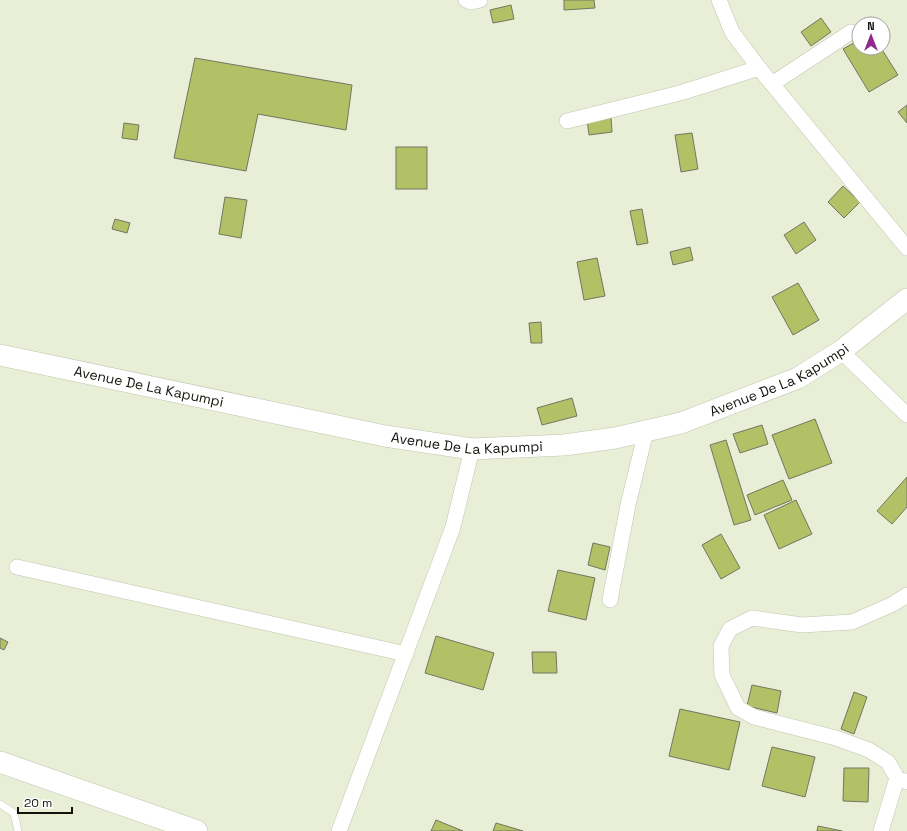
<svg xmlns="http://www.w3.org/2000/svg" width="907" height="831" font-family="'Space Grotesk',sans-serif">
<style>
.building{fill:#b2c166;stroke:#727661}
.lines{fill:none;stroke-linecap:round;stroke-linejoin:round}
.lane-casing{stroke:#c0c6ae;stroke-width:8}
.street-casing{stroke:#c0c6ae;stroke-width:16}
.secondary-casing{stroke:#c0c6ae;stroke-width:22}
.lane{stroke:#fff;stroke-width:7}
.street{stroke:#fff;stroke-width:15}
.secondary{stroke:#fff;stroke-width:21}
.labels{text-anchor:middle;stroke-width:4;stroke-linejoin:round;paint-order:stroke}
.street-label{font-size:14px;fill:#12130b;stroke:#fff}
</style>
<rect width="100%" height="100%" fill="#e9eed6"/>
<!-- building -->
<g class="building">
<polygon points="564,0 594,0 595,8 564,10"/>
<polygon points="511,5 514,19 493,23 490,10"/>
<polygon points="821,18 831,32 811,46 801,32"/>
<polygon points="859,40 859,48 881,48 898,75 869,92 843,49"/>
<polygon points="195,58 352,85 346,130 258,114 246,171 174,158"/>
<polygon points="907,105 907,123 898,112"/>
<polygon points="611,117 612,132 589,135 587,119"/>
<polygon points="124,123 139,125 137,140 122,138"/>
<polygon points="692,133 698,169 681,172 675,135"/>
<rect x="396" y="147" width="31" height="42"/>
<polygon points="843,186 860,202 844,218 828,202"/>
<polygon points="225,197 247,200 241,238 219,234"/>
<polygon points="642,209 648,243 637,245 630,211"/>
<polygon points="115,219 130,223 127,233 112,229"/>
<polygon points="804,222 816,240 796,254 784,235"/>
<polygon points="690,247 693,260 673,265 670,252"/>
<polygon points="597,258 605,296 584,300 577,262"/>
<polygon points="798,283 819,320 793,335 772,297"/>
<polygon points="541,322 542,343 531,343 529,323"/>
<polygon points="572,398 577,416 542,425 537,408"/>
<polygon points="815,419 832,463 789,479 772,435"/>
<polygon points="762,425 768,444 740,453 733,434"/>
<polygon points="726,440 751,520 734,525 710,445"/>
<polygon points="907,477 907,507 892,524 877,511"/>
<polygon points="783,480 792,500 755,515 747,495"/>
<polygon points="796,500 812,534 779,549 764,515"/>
<polygon points="721,534 740,568 721,579 702,545"/>
<polygon points="593,543 610,547 605,570 588,565"/>
<polygon points="558,570 595,578 586,620 548,611"/>
<polygon points="436,636 494,653 483,690 425,673"/>
<polygon points="0,638 8,642 4,650 0,648"/>
<polygon points="532,652 556,652 557,673 533,673"/>
<polygon points="752,685 781,691 777,713 747,706"/>
<polygon points="854,692 867,697 854,734 841,729"/>
<polygon points="680,709 740,722 729,770 669,756"/>
<polygon points="772,747 815,757 805,797 762,786"/>
<polygon points="844,768 869,768 868,802 843,801"/>
<polygon points="436,820 463,831 431,831"/>
<polygon points="496,823 523,831 493,831"/>
<polygon points="818,826 842,831 817,831"/>
</g>
<g class="lines">
<!-- lane casing -->
<g class="lane-casing">
<polyline id="lane" points="0,804 14,813 18,831"/>
</g>
<!-- street casing -->
<g class="street-casing">
<g id="street">
<polyline points="466,0 471,2 480,0"/>
<polyline points="719,0 732,32 759,68"/>
<polyline points="772,84 851,32"/>
<polyline points="567,121 680,93 759,68 907,248"/>
<polyline points="841,351 907,415"/>
<polyline points="17,567 406,654"/>
<polyline points="907,595 893,604 852,622 802,625 752,618 730,629 721,646 722,675 738,708 754,717 836,738 869,750 888,762 897,778 907,782"/>
<polyline points="610,600 628,505 646,431"/>
<polyline points="339,831 453,527 472,449"/>
<polyline points="881,831 897,778"/>
</g>
</g>
<!-- secondary casing -->
<g class="secondary-casing">
<g id="secondary">
<path id="s1" d="M0,355L385,436L472,449L564,445L615,438L681,423L798,378L841,351L907,299"/>
<polyline points="0,762 197,831"/>
</g>
</g>
<!-- lane -->
<use href="#lane" class="lane"/>
<!-- street -->
<use href="#street" class="street"/>
<!-- secondary -->
<use href="#secondary" class="secondary"/>
</g>
<g class="labels">
<!-- street labels -->
<g class="street-label">
<text dy="5" stroke="none"><textPath href="#s1" startOffset="800">Avenue De La Kapumpi</textPath></text>
<text dy="5" stroke="none"><textPath href="#s1" startOffset="152">Avenue De La Kapumpi</textPath></text>
<text dy="5" stroke="none"><textPath href="#s1" startOffset="476">Avenue De La Kapumpi</textPath></text>
</g>
</g>
<!-- north arrow -->
<g transform="translate(871 36)"><circle r="19" fill="#ffffff" stroke="#a0a19d"/>
<path d="M0-3L7 15L0 10L-7 15Z" fill="#8e2990"/>
<text y="-6" font-size="11" font-weight="bold" text-anchor="middle" fill="#12130b">N</text>
</g>
<!-- scale -->
<path d="M18 807v6h54v-6" fill="none" stroke="#12130b" stroke-width="2"/>
<text x="24" y="807" font-size="12" fill="#12130b" stroke="#ffffff" stroke-width="3" paint-order="stroke">20 m</text>
</svg>
